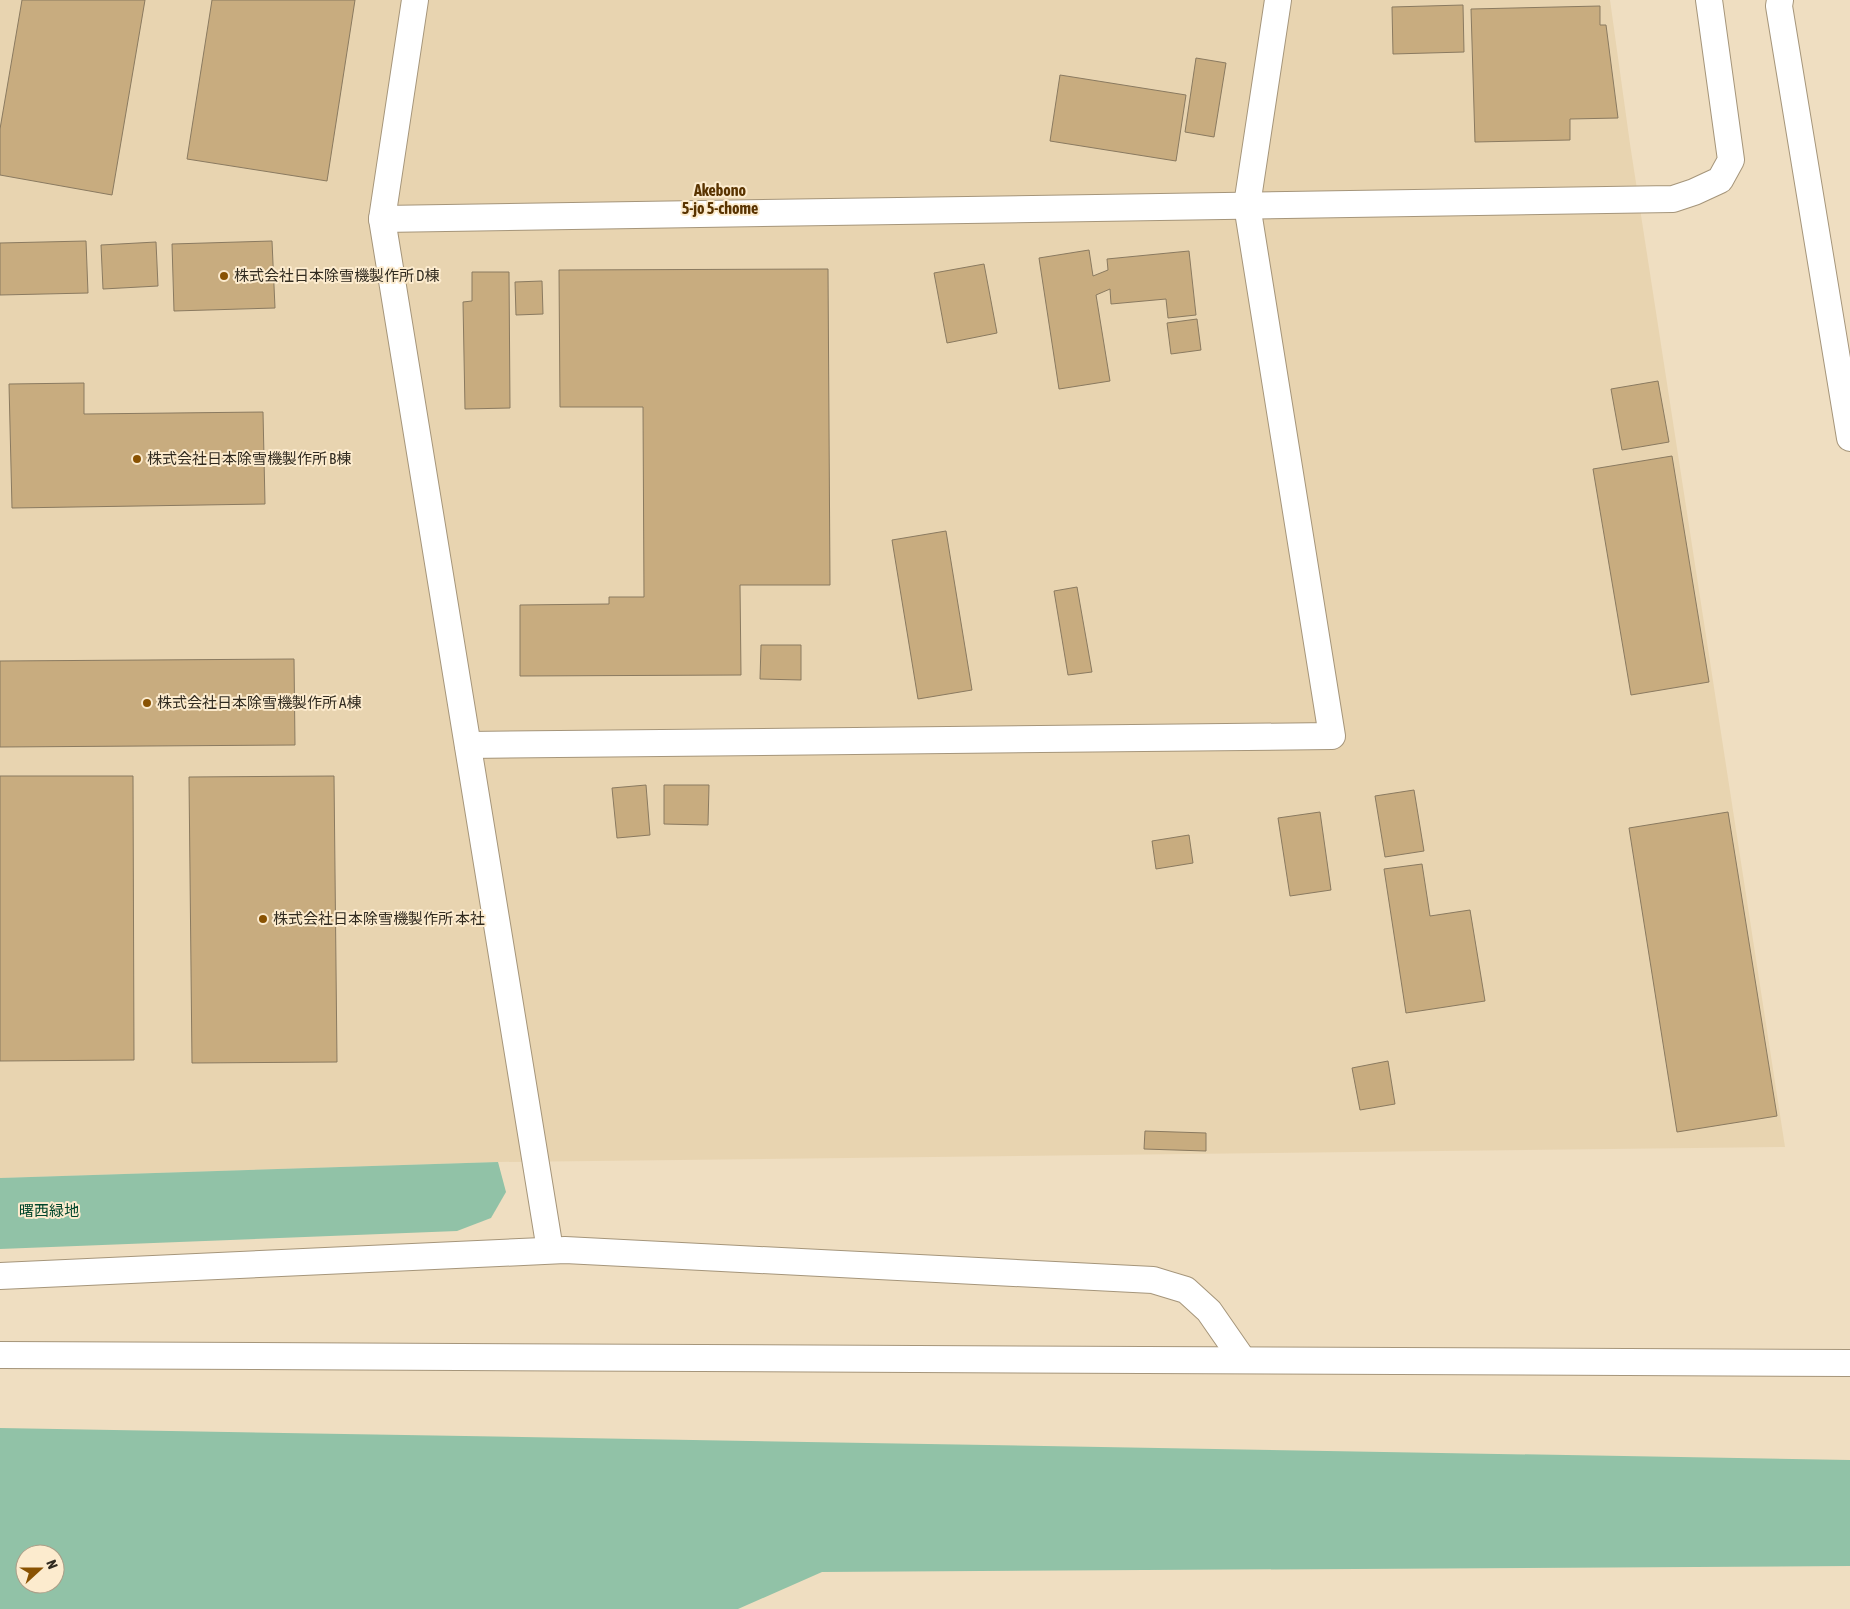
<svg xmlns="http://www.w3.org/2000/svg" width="1850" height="1609" font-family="'Asap Condensed','Noto Sans JP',sans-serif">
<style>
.built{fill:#e8d4b0}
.green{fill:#91c2a7;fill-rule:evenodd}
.building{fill:#c8ac7f;stroke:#8a7a60}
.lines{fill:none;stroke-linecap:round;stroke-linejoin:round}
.minor-casing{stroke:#a5957a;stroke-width:28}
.minor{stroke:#fff;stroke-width:26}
.poi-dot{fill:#895202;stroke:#fcebce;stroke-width:2}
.labels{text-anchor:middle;stroke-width:4;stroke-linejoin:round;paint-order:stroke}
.poi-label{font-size:15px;fill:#312b20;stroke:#fcebce;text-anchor:start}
.park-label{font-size:15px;fill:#00452b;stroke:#fcebce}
.neighbourhood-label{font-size:16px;font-weight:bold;fill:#5a3401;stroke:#fcebce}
</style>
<rect width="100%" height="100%" fill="#efdec1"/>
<!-- built -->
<polygon class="built" points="0,0 1610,0 1630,144 1785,1147 498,1162 0,1178"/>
<!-- green -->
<g class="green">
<polygon points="498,1162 506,1192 491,1218 457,1231 0,1249 0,1178"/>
<path d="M0,1428L1850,1460V1566L822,1572L738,1609H0ZM25,1554H55V1584H25Z"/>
</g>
<!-- building -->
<g class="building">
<polygon points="22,0 145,0 112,195 0,175 0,129"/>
<polygon points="212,0 355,0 327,181 187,159"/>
<polygon points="1463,5 1464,52 1393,54 1392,7"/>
<polygon points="1600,6 1600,25 1606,25 1618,118 1570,119 1570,140 1475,142 1471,9"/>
<polygon points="1196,58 1226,63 1214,137 1185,132"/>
<polygon points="1060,75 1186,95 1176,161 1050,141"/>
<polygon points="86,241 88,293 0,295 0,243"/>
<polygon points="272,241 275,308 174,311 172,244"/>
<polygon points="156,242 158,286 103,289 101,245"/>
<polygon points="1089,250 1093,276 1108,270 1107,259 1189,251 1196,315 1168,318 1166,299 1111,304 1110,289 1096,295 1110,381 1059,389 1039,258"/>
<polygon points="984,264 997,333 947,343 934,273"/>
<polygon points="828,269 830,585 740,585 741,675 520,676 520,605 609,604 609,597 644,597 643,407 560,407 559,270"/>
<polygon points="472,272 509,272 510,408 465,409 463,302 472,301"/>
<polygon points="542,281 543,314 516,315 515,282"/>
<polygon points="1197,319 1201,350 1171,354 1167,323"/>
<polygon points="1658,381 1669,442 1622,450 1611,389"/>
<polygon points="84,383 84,414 263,412 265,504 12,508 9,384"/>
<polygon points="1672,456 1709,682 1631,695 1593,469"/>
<polygon points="946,531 972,690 918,699 892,540"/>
<polygon points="1077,587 1092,672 1068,675 1054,591"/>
<polygon points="761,645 801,645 801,680 760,679"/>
<polygon points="294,659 295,745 0,747 0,661"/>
<polygon points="0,776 133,776 134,1060 0,1061"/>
<polygon points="334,776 337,1062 192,1063 189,777"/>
<polygon points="646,785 650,835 617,838 612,788"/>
<polygon points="664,785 709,785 708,825 664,824"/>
<polygon points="1414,790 1424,851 1385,857 1375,796"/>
<polygon points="1320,812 1331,890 1290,896 1278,818"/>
<polygon points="1728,812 1777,1116 1677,1132 1629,828"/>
<polygon points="1189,835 1193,863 1156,869 1152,841"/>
<polygon points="1422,864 1430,916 1470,910 1485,1001 1406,1013 1384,869"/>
<polygon points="1388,1061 1395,1104 1360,1110 1352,1068"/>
<polygon points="1145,1131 1206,1133 1206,1151 1144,1149"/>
</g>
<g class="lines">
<!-- minor casing -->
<g class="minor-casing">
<g id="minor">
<polyline points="415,0 382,219 550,1250"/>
<polyline points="1780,0 1779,6 1850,438"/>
<polyline points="382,219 1673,199 1694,192 1720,180 1731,160 1709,0"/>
<polyline points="468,745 1332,736 1247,205 1278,0"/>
<polyline points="0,1276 565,1250 1153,1280 1186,1290 1209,1311 1243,1360"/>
<polyline points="0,1355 1850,1363"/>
</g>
</g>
<!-- minor -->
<use href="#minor" class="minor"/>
</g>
<!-- markers -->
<g class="poi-dot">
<circle cx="224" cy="276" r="5"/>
<circle cx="137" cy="459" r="5"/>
<circle cx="147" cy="703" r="5"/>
<circle cx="263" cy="919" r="5"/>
</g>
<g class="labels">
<!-- poi labels -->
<g class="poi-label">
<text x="234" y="281">株式会社日本除雪機製作所 D棟</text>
<text x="147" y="464">株式会社日本除雪機製作所 B棟</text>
<text x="157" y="708">株式会社日本除雪機製作所 A棟</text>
<text x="273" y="924">株式会社日本除雪機製作所 本社</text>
</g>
<!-- park labels -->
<g class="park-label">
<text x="49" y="1216">曙西緑地</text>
</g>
<!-- neighbourhood labels -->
<g class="neighbourhood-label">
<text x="720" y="196">Akebono<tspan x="720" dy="18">5-jo 5-chome</tspan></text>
</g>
</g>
<!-- north arrow -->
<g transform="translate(40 1569) rotate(69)"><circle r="24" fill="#fcebce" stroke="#ab9e88"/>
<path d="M0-4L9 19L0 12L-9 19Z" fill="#895202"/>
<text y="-8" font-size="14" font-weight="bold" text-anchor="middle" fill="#312b20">N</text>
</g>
</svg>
